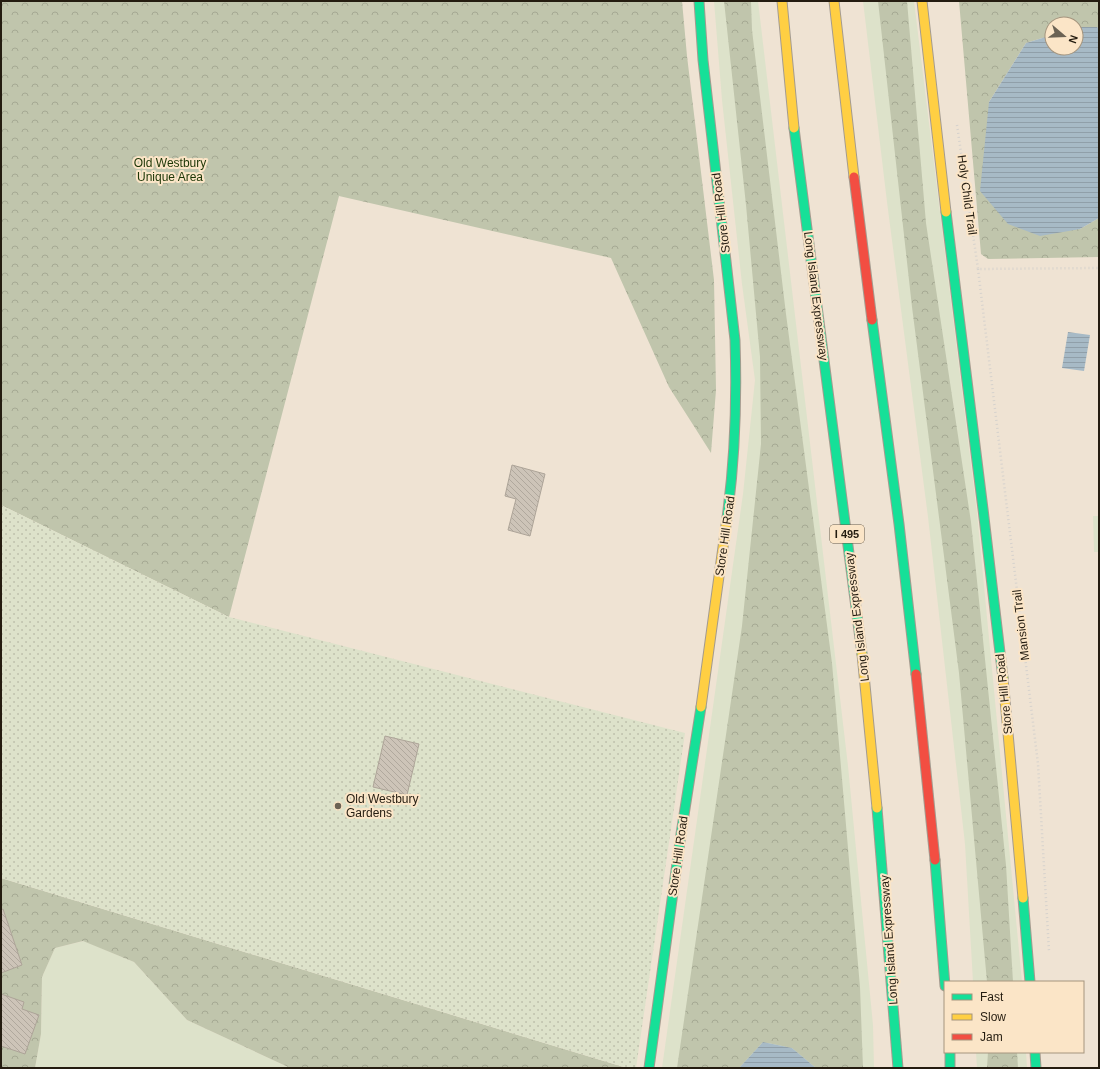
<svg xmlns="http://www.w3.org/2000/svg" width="1100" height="1069" font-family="Helvetica,sans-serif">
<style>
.green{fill:#dde2ca}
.forest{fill:url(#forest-crowns)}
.garden{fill:url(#garden-dots)}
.water{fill:url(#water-rules)}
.building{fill:url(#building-back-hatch);stroke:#ada498}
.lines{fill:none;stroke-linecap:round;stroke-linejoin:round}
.fast-casing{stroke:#a49b8f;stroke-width:11}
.slow-casing{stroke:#a49b8f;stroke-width:11}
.jam-casing{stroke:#a49b8f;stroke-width:11}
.path{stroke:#d6d2cd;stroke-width:2.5;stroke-dasharray:1 3;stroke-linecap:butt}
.fast{stroke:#16e098;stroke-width:9}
.slow{stroke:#ffcf43;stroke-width:9}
.jam{stroke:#f24e42;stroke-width:9}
.poi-dot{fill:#6b6254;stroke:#fbe5c7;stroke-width:1.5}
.labels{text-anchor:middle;stroke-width:4;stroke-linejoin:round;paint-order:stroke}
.shield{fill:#fbe5c7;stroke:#645847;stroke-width:1}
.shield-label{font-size:11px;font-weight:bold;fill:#241c10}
.park-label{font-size:12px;fill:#1c3606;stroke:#fbe5c7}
.street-label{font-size:12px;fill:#241c10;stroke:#fbe5c7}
.poi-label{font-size:12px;fill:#241c10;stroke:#fbe5c7;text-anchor:start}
</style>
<defs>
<pattern id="forest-crowns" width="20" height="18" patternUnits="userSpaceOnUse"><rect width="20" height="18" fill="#c0c5ac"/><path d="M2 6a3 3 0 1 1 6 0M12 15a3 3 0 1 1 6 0" fill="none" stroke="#a5a993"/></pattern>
<pattern id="garden-dots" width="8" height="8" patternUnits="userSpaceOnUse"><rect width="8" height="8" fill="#dde2ca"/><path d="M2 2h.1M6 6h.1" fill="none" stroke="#bec1ac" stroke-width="1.8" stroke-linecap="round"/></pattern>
<pattern id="water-rules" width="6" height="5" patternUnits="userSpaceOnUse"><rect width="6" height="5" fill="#a7bac6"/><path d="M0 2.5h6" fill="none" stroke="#909fa9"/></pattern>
<pattern id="building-back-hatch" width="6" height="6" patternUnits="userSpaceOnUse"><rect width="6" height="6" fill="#cdc4b8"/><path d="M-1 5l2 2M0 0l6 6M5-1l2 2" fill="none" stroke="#b0a89d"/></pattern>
</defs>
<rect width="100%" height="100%" fill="#efe3d3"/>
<!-- green -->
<g class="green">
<polygon points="714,1 758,1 848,766 873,1025 874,1068 662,1068 743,494 755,380 742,284 722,100"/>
<polygon points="863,1 914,1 977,513 1022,982 973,982 965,844 928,517 887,202"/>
<polygon points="1093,516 1099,516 1099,552 1094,552"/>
<polygon points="84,941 134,962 187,1020 288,1067 297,1068 35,1068 41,1034 42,977 55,948"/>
<polygon points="976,1052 1026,1052 1027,1068 977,1068"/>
</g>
<!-- forest -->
<g class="forest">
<polygon points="1,1 682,1 687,56 714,280 716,390 711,453 669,387 611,258 339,196 229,617 1,505"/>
<polygon points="724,1 751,1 752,30 786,314 832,663 860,987 863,1068 816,1068 792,1048 763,1042 739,1068 677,1068 742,626 761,444 760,357 746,205"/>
<polygon points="878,1 907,1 926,223 971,522 1006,865 1013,982 987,982 959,673 912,307"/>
<polygon points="959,1 1099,1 1099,29 1097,27 1076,27 1076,24 1052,24 1052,35 1026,43 989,102 1080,229 1099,218 1099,257 988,259 981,254"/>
<polygon points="1,878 627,1068 288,1067 187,1020 134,962 83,941 55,948 42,977 41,1034 35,1068 1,1068"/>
<polygon points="988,1052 1017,1052 1018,1068 987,1068"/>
</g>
<!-- garden -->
<polygon class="garden" points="1,505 229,617 685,733 636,1068 627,1068 1,878"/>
<!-- water -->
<g class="water">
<polygon points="1076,27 1097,27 1099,29 1099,218 1080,229 1040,236 1008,224 980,191 989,102 1026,43 1052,35 1052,48 1076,48"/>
<polygon points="1068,332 1090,335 1084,371 1062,368"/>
<polygon points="763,1042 792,1048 816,1068 739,1068"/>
</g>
<!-- building -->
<g class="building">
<polygon points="512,465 545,474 530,536 508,530 516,499 505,496"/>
<polygon points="385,736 419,744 407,795 373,787"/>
<polygon points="3,909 22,965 1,973 1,910"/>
<polygon points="1,994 24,1002 22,1009 39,1015 25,1054 1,1046"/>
</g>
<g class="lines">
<!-- fast casing -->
<g class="fast-casing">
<g id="fast">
<path d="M699,1L703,60L735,340C737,399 735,459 727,518"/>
<polyline points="794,128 862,654"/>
<polyline points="946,212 983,509 1003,678"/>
<polyline points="872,320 899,524 916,674"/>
<polyline points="877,808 898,1068"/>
<polyline points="935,860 945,986"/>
<polyline points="1023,898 1030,982"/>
<polyline points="950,1052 950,1068"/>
<polyline points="1035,1052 1036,1068"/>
<polyline points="649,1068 681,834 701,707"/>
</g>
</g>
<!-- slow casing -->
<g class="slow-casing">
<g id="slow">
<polyline points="782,1 794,128"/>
<polyline points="834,1 854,177"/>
<polyline points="922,1 946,212"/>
<polyline points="862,654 877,808"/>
<polyline points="1003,678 1023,898"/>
<polyline points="701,707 727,518"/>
</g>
</g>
<!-- jam casing -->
<g class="jam-casing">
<g id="jam">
<polyline points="854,177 872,320"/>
<polyline points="916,674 935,860"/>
</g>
</g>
<!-- path -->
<g class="path">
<polyline points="957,125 978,269 1099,268"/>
<polyline points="978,269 1038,764 1049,951"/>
</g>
<!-- fast -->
<use href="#fast" class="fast"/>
<!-- slow -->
<use href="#slow" class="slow"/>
<!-- jam -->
<use href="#jam" class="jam"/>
</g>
<!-- markers -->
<circle class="poi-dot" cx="338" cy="806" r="4"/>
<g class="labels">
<!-- shield labels -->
<rect class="shield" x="830" y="525" width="34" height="18" rx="3"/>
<g class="shield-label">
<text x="847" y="538">I 495</text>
</g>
<!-- park labels -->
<g class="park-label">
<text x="170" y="167">Old Westbury<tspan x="170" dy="14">Unique Area</tspan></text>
</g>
<!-- street labels -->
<g class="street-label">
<text transform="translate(967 195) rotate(82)" y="4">Holy Child Trail</text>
<text transform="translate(721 213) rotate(-97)" y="4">Store Hill Road</text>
<text transform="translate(816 296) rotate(83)" y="4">Long Island Expressway</text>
<text transform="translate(725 536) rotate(-82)" y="4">Store Hill Road</text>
<text transform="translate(857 617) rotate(-97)" y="4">Long Island Expressway</text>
<text transform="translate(1021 625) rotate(-97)" y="4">Mansion Trail</text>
<text transform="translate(1004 694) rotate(-96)" y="4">Store Hill Road</text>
<text transform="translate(678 856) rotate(-82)" y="4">Store Hill Road</text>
<text transform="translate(889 940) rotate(-94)" y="4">Long Island Expressway</text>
</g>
<!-- poi labels -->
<g class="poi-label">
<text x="346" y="803">Old Westbury<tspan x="346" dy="14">Gardens</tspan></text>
</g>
</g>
<!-- border -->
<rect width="1100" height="1069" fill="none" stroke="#241c10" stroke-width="4"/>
<!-- legend -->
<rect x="944" y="981" width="140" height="72" fill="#fbe5c7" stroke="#a5957e"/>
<rect x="952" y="994" width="20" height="6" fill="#16e098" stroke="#a5957e"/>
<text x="980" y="1001" font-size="12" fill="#241c10">Fast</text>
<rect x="952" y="1014" width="20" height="6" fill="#ffcf43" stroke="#a5957e"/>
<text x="980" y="1021" font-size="12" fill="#241c10">Slow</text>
<rect x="952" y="1034" width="20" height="6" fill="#f24e42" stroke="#a5957e"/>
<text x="980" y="1041" font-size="12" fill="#241c10">Jam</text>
<!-- north arrow -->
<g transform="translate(1064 36) rotate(109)"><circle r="19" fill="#fbe5c7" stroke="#a5957e"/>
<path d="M0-3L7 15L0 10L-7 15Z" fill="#6b6254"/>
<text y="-6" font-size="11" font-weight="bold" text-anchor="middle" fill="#241c10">N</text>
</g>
</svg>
